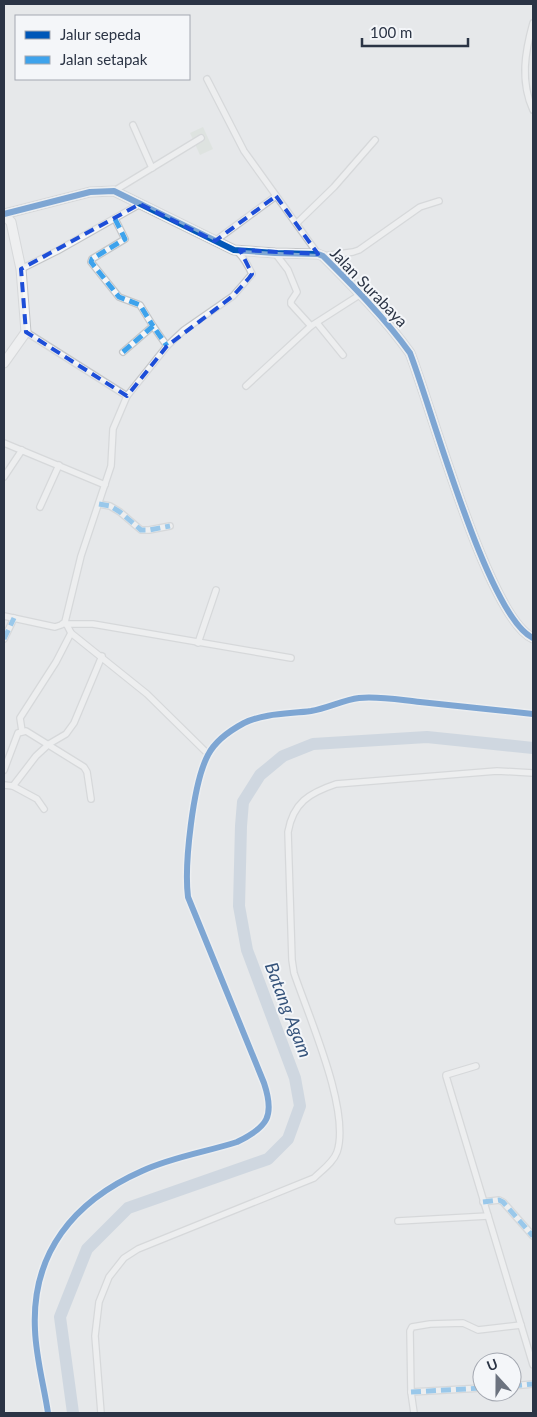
<svg xmlns="http://www.w3.org/2000/svg" width="537" height="1417" font-family="Lato,sans-serif">
<style>
.green{fill:#d6ded6}
.lines{fill:none;stroke-linecap:round;stroke-linejoin:round}
.river{stroke:#b4c4d5;stroke-width:12}
.street-casing{stroke:#c4c6c8;stroke-width:8}
.secondary-casing{stroke:#c4c6c8;stroke-width:11}
.street{stroke:#f5f6f7;stroke-width:5.5}
.secondary{stroke:#f8f8f8;stroke-width:9}
.quiet{stroke:#3ea3ec;stroke-width:5;stroke-dasharray:10 5;stroke-linecap:butt}
.cycleway-casing{stroke:#f4f6f9;stroke-width:9}
.cycleway{stroke:#0057b8;stroke-width:6}
.marked{fill:none;stroke:#1d4ed8;stroke-width:4;stroke-dasharray:10 6;stroke-linejoin:round}
.labels{text-anchor:middle;stroke-width:4;stroke-linejoin:round;paint-order:stroke}
.street-label{font-size:16px;fill:#2b3445;stroke:#f4f6f9}
.water-label{font-size:18px;font-style:italic;fill:#34527a;stroke:#f4f6f9}
</style>
<rect width="100%" height="100%" fill="#e6e8ea"/>
<!-- green -->
<polygon class="green" points="203,127 213,149 200,155 190,133"/>
<g class="lines">
<!-- river -->
<polyline class="river" points="73,1413 60,1317 87,1249 128,1208 268,1159 288,1139 300,1106 295,1078 247,950 239,906 241,826 243,802 260,775 283,756 313,744 427,737 533,748"/>
<!-- street casing -->
<g class="street-casing">
<g id="street">
<path d="M533,23C525,52 520,81 533,110"/>
<polyline points="207,79 244,151 318,254"/>
<polyline points="133,125 152,168"/>
<polyline points="114,191 201,138"/>
<polyline points="115,219 125,239 92,259 91,262 119,297 140,305 153,326"/>
<polyline points="297,223 334,187 375,140"/>
<polyline points="215,241 276,196"/>
<polyline points="275,253 288,270 297,292 291,301 291,304 311,326"/>
<polyline points="323,256 353,252 359,250 420,207 439,201"/>
<polyline points="21,269 57,251 140,204"/>
<polyline points="317,323 343,355"/>
<polyline points="26,332 127,396"/>
<polyline points="123,352 153,326 167,346"/>
<polyline points="246,386 311,326 361,294"/>
<polyline points="4,443 105,485"/>
<polyline points="4,477 22,450"/>
<polyline points="99,504 110,506 120,512 141,530 149,530 170,526"/>
<polyline points="40,507 59,465"/>
<path d="M4,616L55,627L61,625L65,622L81,556L111,466L113,429L127,396L167,346L184,330L233,296L252,274C248,265 244,258 237,251"/>
<polyline points="65,624 93,624 291,658"/>
<polyline points="71,633 147,694 208,754"/>
<polyline points="4,639 14,618"/>
<polyline points="198,643 216,590"/>
<polyline points="22,731 20,718 56,662 71,633 66,623"/>
<polyline points="4,770 18,733 26,731 84,767 87,772 91,799"/>
<polyline points="4,785 13,786 37,799 44,809"/>
<polyline points="13,786 36,756 49,744 66,734 74,723 102,656"/>
<polyline points="476,1066 446,1075 446,1076 533,1365"/>
<polyline points="483,1202 499,1200 503,1202 533,1236"/>
<polyline points="398,1221 488,1216"/>
<polyline points="512,1386 533,1384"/>
<polyline points="411,1392 482,1388"/>
<path d="M48,1413C44,1386 36,1358 35,1330C31,1253 74,1201 142,1171C172,1157 206,1152 237,1142C268,1127 275,1116 264,1083L188,897C184,865 193,783 208,755C215,741 231,730 244,723C265,713 289,714 311,711C328,708 343,700 359,698C379,696 400,700 420,702C458,706 495,710 533,714"/>
<path d="M101,1413L95,1336L99,1302L109,1277L124,1258L138,1249L314,1178C322,1170 333,1163 337,1152C351,1111 308,1015 294,973L292,960L288,832C293,803 309,793 336,784L497,771L533,773"/>
<polyline points="414,1413 411,1392 410,1331 412,1327 430,1324 463,1323 478,1330 521,1325"/>
</g>
</g>
<!-- secondary casing -->
<g class="secondary-casing">
<g id="secondary">
<path d="M4,214L90,192L114,191L234,250L275,253L318,254L323,256C354,287 385,318 410,353C431,406 488,618 533,638"/>
<polyline points="4,215 11,222 21,269 26,332 4,363"/>
</g>
</g>
<!-- street -->
<use href="#street" class="street"/>
<!-- secondary -->
<use href="#secondary" class="secondary"/>
<!-- quiet -->
<g class="quiet">
<polyline points="115,219 125,239 92,259 91,262 119,297 140,305 153,326"/>
<polyline points="123,352 153,326 167,346"/>
<polyline points="99,504 110,506 120,512 141,530 149,530 170,526"/>
<polyline points="4,639 14,618"/>
<polyline points="483,1202 499,1200 503,1202 533,1236"/>
<polyline points="512,1386 533,1384"/>
<polyline points="411,1392 482,1388"/>
</g>
<!-- cycleway casing -->
<g class="cycleway-casing">
<g id="cycleway">
<path d="M4,214L90,192L114,191L234,250L275,253L318,254L323,256C354,287 385,318 410,353C431,406 488,618 533,638"/>
<path d="M48,1413C44,1386 36,1358 35,1330C31,1253 74,1201 142,1171C172,1157 206,1152 237,1142C268,1127 275,1116 264,1083L188,897C184,865 193,783 208,755C215,741 231,730 244,723C265,713 289,714 311,711C328,708 343,700 359,698C379,696 400,700 420,702C458,706 495,710 533,714"/>
</g>
</g>
<!-- cycleway -->
<use href="#cycleway" class="cycleway"/>
</g>
<!-- marked area -->
<path d="M0 0H537V1417H0ZM276,196L318,254L240,250L252,274L249,278L233,296L167,346L127,396L26,332L21,269L140,204L215,241Z" fill="#e6e8ea" fill-opacity=".55" fill-rule="evenodd"/>
<path class="marked" d="M276,196L318,254L240,250L252,274L249,278L233,296L167,346L127,396L26,332L21,269L140,204L215,241Z"/>
<g class="labels">
<!-- street labels -->
<g class="street-label">
<text transform="translate(369 287) rotate(46)" y="6">Jalan Surabaya</text>
</g>
<!-- water labels -->
<g class="water-label">
<text transform="translate(288 1010) rotate(69)" y="6">Batang Agam</text>
</g>
</g>
<!-- border -->
<rect width="537" height="1417" fill="none" stroke="#2b3445" stroke-width="10"/>
<!-- legend -->
<rect x="15" y="15" width="175" height="65" fill="#f4f6f9" stroke="#a4a8b1"/>
<rect x="25" y="31" width="25" height="8" fill="#0057b8" stroke="#a4a8b1"/>
<text x="60" y="40" font-size="15" fill="#2b3445">Jalur sepeda</text>
<rect x="25" y="56" width="25" height="8" fill="#3ea3ec" stroke="#a4a8b1"/>
<text x="60" y="65" font-size="15" fill="#2b3445">Jalan setapak</text>
<!-- north arrow -->
<g transform="translate(497 1377) rotate(339)"><circle r="24" fill="#f4f6f9" stroke="#a4a8b1"/>
<path d="M0-4L9 19L0 12L-9 19Z" fill="#6c737f"/>
<text y="-8" font-size="14" font-weight="bold" text-anchor="middle" fill="#2b3445">U</text>
</g>
<!-- scale -->
<path d="M362 38v8h106v-8" fill="none" stroke="#2b3445" stroke-width="2.5"/>
<text x="370" y="38" font-size="15" fill="#2b3445" stroke="#f4f6f9" stroke-width="4" paint-order="stroke">100 m</text>
</svg>
